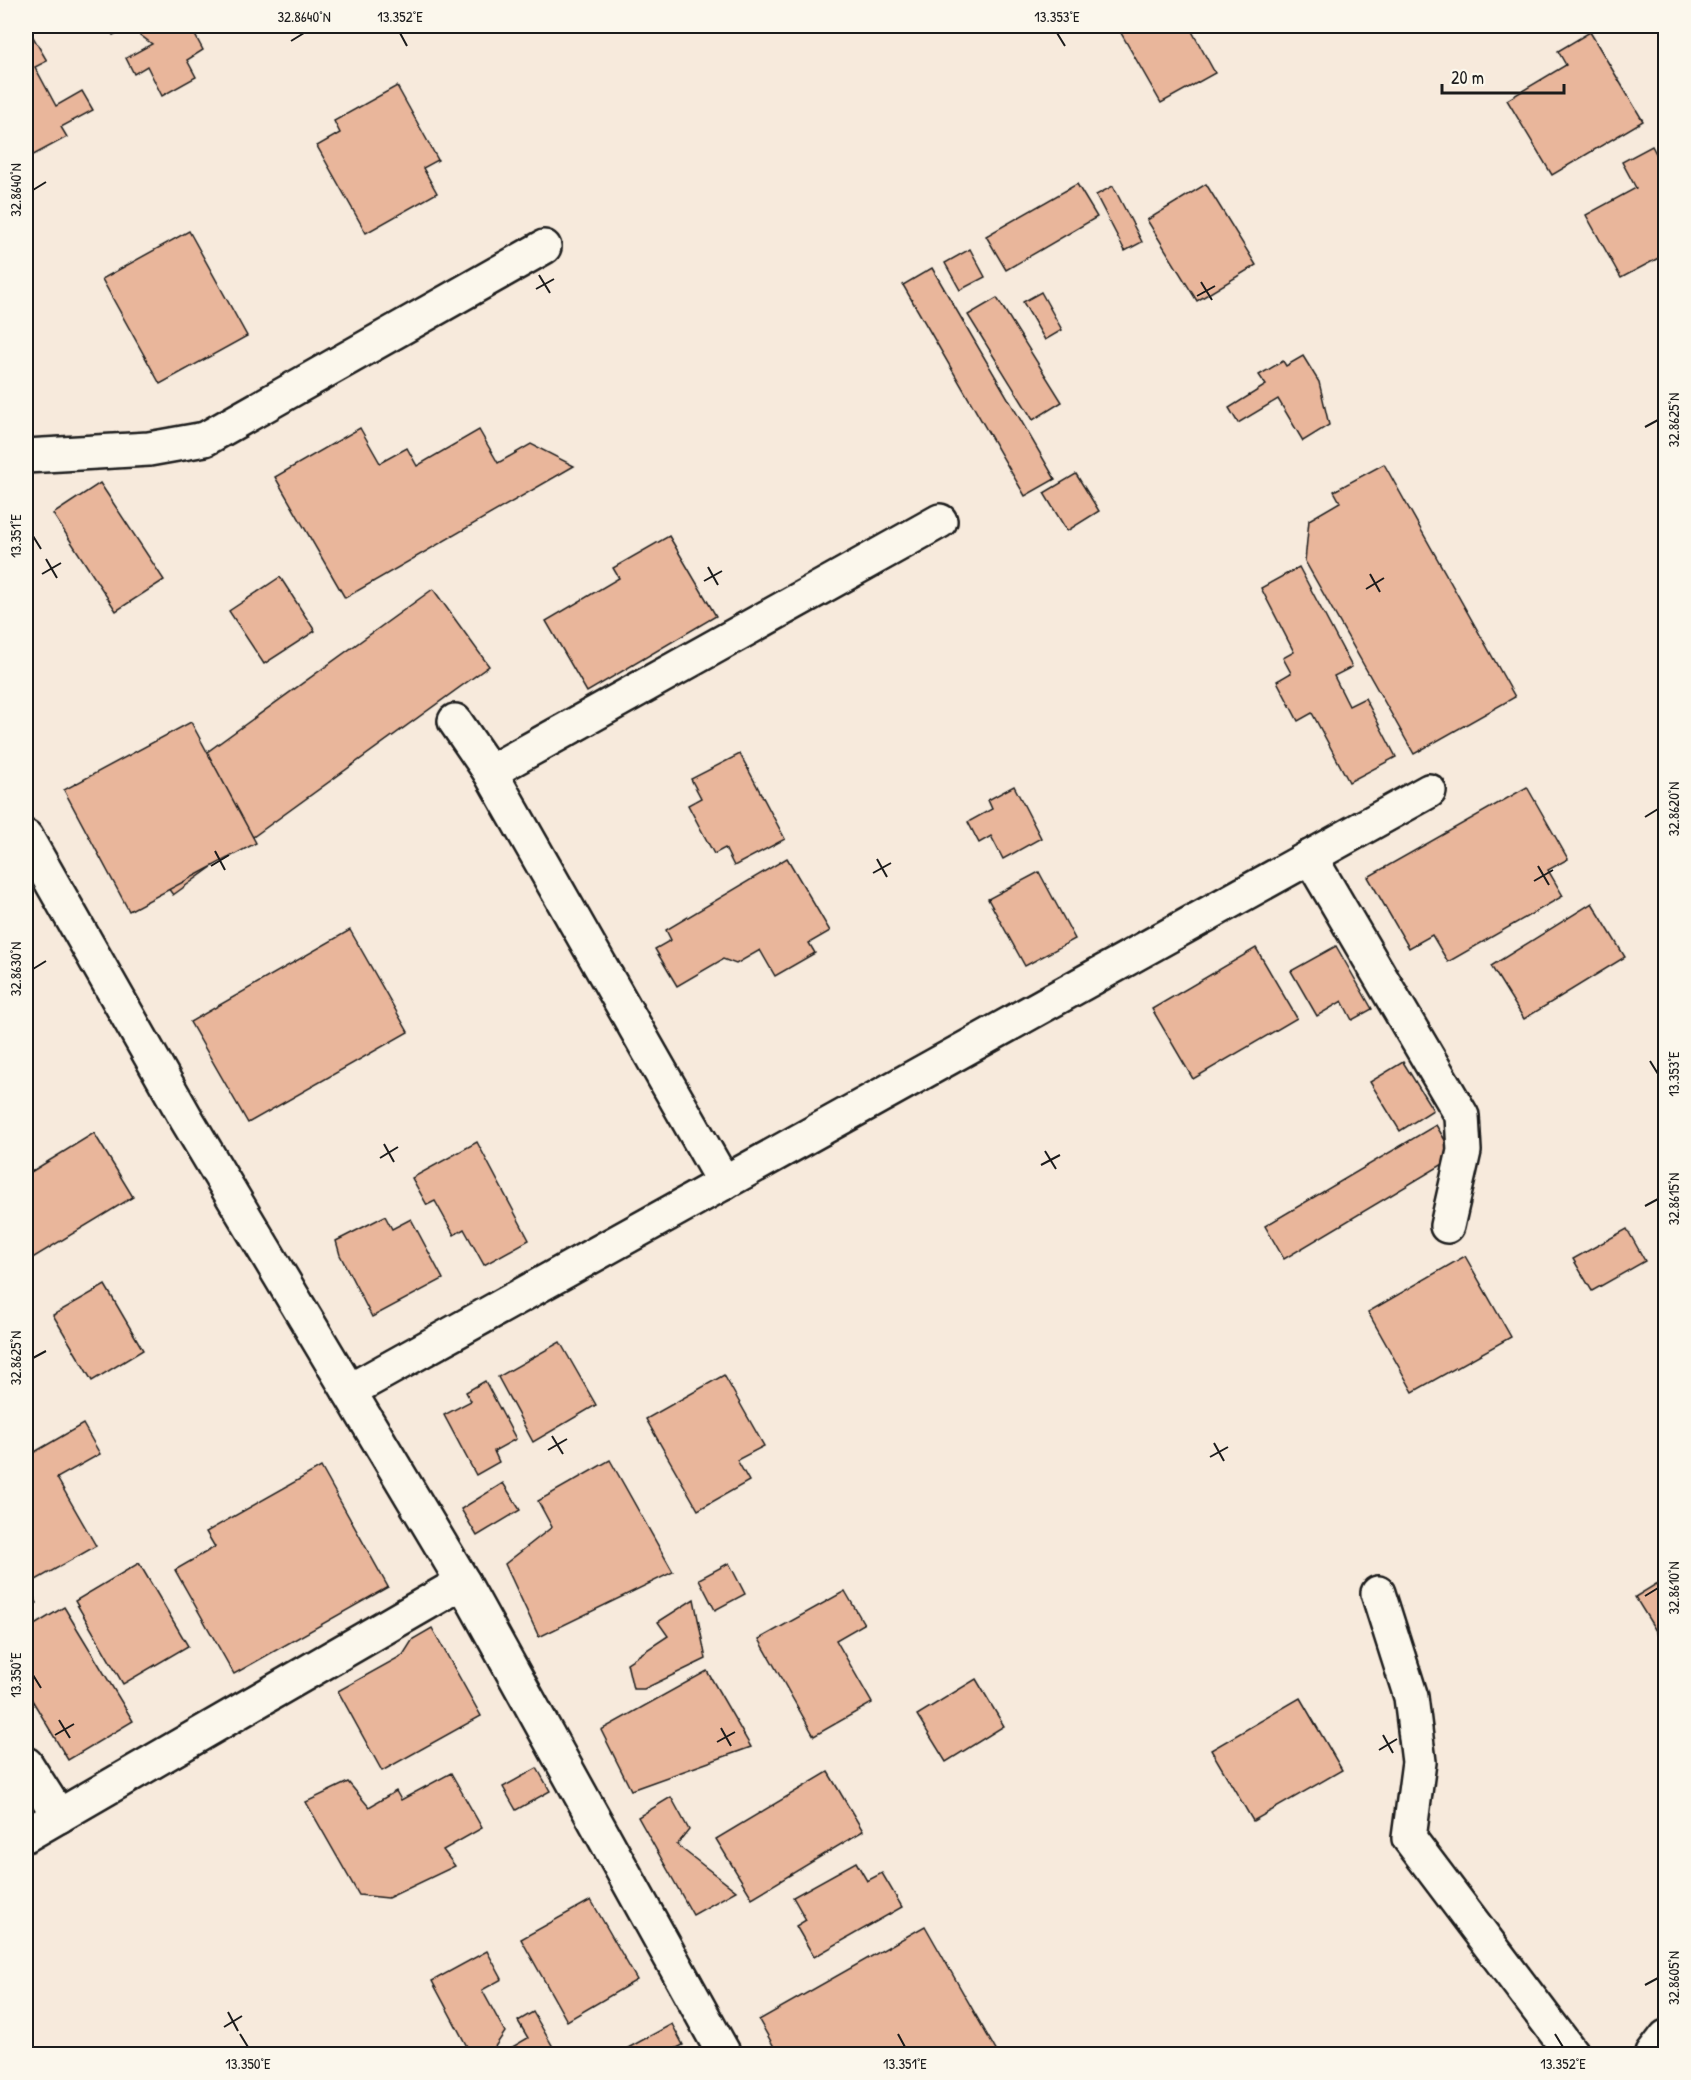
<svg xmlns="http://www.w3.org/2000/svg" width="1691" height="2080" font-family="'Patrick Hand',sans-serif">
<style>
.building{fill:#e9b69b;stroke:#1c1c1c;stroke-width:1.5}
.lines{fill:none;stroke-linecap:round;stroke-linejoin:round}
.street-casing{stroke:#1c1c1c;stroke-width:38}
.secondary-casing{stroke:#1c1c1c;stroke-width:38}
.street{stroke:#fbf7ec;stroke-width:33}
.secondary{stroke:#fbf7ec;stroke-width:33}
.ticks{fill:none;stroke:#1c1c1c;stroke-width:2}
.neatline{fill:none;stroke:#1c1c1c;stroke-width:2}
.ticks-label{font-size:15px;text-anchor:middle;fill:#1c1c1c}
</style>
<rect width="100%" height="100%" fill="#f7eadc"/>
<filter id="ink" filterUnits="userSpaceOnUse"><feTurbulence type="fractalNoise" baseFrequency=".0167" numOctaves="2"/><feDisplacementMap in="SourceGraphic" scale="12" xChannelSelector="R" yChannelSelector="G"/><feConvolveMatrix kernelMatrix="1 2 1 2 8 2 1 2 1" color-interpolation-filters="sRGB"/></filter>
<g filter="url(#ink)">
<!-- building -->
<g class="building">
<polygon points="107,26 203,26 205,29 195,35 203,50 187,60 196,77 162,96 147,66 134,74 126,58 152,44 129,27 113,35"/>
<polygon points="1117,26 1189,26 1215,73 1161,103"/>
<polygon points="1590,32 1643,121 1552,175 1507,100 1566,65 1558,51"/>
<polygon points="33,37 47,61 35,67 56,106 82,91 93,110 61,127 67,137 26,159 26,41"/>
<polygon points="397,86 438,160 423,168 437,193 366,233 317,146 340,133 334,121"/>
<polygon points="1652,146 1666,172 1666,254 1621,278 1586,215 1636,188 1622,162"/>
<polygon points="1077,184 1097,217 1006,270 986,236"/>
<polygon points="1206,184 1256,265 1197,301 1147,220"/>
<polygon points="1113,186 1142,242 1125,251 1096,195"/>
<polygon points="189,231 247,336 160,384 102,279"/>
<polygon points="970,249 985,277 960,290 945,263"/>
<polygon points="932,268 1055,479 1025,496 903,285"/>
<polygon points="1041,292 1062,330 1045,340 1023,302"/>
<polygon points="997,298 1062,402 1033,420 968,315"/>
<polygon points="1303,356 1319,382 1329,425 1303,441 1278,399 1238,423 1229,408 1266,385 1259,375 1283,361 1286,366"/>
<polygon points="360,428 380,463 407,448 417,466 479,430 498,463 531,444 574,466 345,598 275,477"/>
<polygon points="1384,464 1515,697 1414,754 1305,561 1309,520 1340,502 1334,491"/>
<polygon points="1076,474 1099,511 1067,531 1044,493"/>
<polygon points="100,483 164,580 116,611 53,514"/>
<polygon points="669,536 716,616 587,692 546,621 619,578 613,568"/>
<polygon points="1299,567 1352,667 1334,676 1349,706 1365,698 1396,757 1349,782 1312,713 1298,721 1277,681 1291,673 1283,658 1294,652 1261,588"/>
<polygon points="280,577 315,631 264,664 229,611"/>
<polygon points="433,589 489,666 173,895 117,817"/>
<polygon points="191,722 256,843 129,911 64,790"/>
<polygon points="740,754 785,839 734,866 725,848 714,854 688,805 701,798 691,779"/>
<polygon points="1014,786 1041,838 1003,859 991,836 979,843 968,822 992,809 988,800"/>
<polygon points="1527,787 1568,859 1548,870 1563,896 1448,962 1432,935 1409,948 1368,877"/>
<polygon points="787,858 830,931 809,943 815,953 775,976 760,950 736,964 723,959 677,986 655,949 671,940 666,930"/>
<polygon points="1039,872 1075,939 1025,966 988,899"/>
<polygon points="1592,903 1625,957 1524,1019 1491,966"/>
<polygon points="350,930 408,1032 248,1123 190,1022"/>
<polygon points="1336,946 1372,1009 1352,1020 1342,1001 1317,1016 1291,971"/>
<polygon points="1256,948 1297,1018 1193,1079 1152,1009"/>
<polygon points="1403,1062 1433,1110 1400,1131 1370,1082"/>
<polygon points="1436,1125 1455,1157 1284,1259 1265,1226"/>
<polygon points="94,1133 133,1197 26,1262 26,1175"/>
<polygon points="477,1142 529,1240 484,1265 464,1229 454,1235 435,1201 427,1205 412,1178"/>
<polygon points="385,1216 392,1229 411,1219 443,1279 372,1317 340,1255 336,1241"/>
<polygon points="1627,1229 1645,1261 1592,1291 1573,1259"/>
<polygon points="1465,1256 1511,1337 1413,1392 1368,1312"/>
<polygon points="105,1285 143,1350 92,1381 53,1315"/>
<polygon points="560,1342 596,1405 533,1442 498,1377"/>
<polygon points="724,1375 764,1446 737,1460 749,1481 698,1510 646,1419"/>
<polygon points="485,1381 516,1439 494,1451 499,1462 476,1475 444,1415 471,1401 466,1392"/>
<polygon points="83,1424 100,1454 57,1478 96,1546 27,1585 37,1603 26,1610 26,1457"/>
<polygon points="610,1460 673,1572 539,1637 505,1564 552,1527 538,1501"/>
<polygon points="321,1467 388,1587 234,1674 175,1570 215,1547 206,1532"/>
<polygon points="503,1483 520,1510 477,1536 461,1509"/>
<polygon points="139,1563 188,1646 123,1684 75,1601"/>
<polygon points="729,1563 745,1594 715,1610 699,1579"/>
<polygon points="1666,1578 1666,1647 1635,1597"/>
<polygon points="845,1591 864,1624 836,1640 872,1703 814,1736 759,1639"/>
<polygon points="694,1599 706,1659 644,1689 633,1689 627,1663 668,1636 658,1622"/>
<polygon points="64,1607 133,1721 68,1760 26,1690 26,1630"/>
<polygon points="432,1628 481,1716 382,1771 338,1691 403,1655 413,1639"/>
<polygon points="707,1671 751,1747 631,1790 601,1730"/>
<polygon points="976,1679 1004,1726 946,1762 917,1715"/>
<polygon points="1300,1698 1342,1770 1253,1821 1211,1750"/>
<polygon points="537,1768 550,1791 516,1810 503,1787"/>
<polygon points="828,1772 863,1831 752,1898 716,1839"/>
<polygon points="451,1773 482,1828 443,1850 455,1866 388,1898 359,1895 306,1802 348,1782 369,1807 396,1791 401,1800"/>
<polygon points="671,1797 689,1830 677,1845 736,1891 693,1915 638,1817"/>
<polygon points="856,1862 867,1881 882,1873 902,1907 814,1957 796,1926 806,1920 793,1897"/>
<polygon points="591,1900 637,1980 567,2021 521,1939"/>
<polygon points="925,1926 998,2054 778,2054 759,2020"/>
<polygon points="487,1951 502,1979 482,1990 505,2032 490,2054 471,2054 432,1981"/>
<polygon points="533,2012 557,2054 512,2054 509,2049 528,2038 518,2021"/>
<polygon points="672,2024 683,2045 665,2054 617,2054"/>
</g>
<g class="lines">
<!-- street casing -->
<g class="street-casing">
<g id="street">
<polyline points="26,456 149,449 205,439 544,247"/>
<polyline points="455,721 490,772 724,1183"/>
<polyline points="490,772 940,521"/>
<polyline points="26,837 187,1120 463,1582 724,2054"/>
<polyline points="1310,857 1462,1116 1464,1151 1447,1226"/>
<polyline points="349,1391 1429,791"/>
<polyline points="1378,1593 1411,1697 1419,1762 1409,1838 1572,2054"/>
<polyline points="26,1764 59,1816"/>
<polyline points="26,1835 463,1582"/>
</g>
</g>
<!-- secondary casing -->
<g class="secondary-casing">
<polyline id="secondary" points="1653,2054 1666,2037"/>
</g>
<!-- street -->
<use href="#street" class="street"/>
<!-- secondary -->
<use href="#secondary" class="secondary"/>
</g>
</g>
<!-- ticks -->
<path class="ticks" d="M400,33L407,46M1057,33L1065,46M291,41L304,33M33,190L46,182M539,275L550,293M1201,282L1212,300M536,289L554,279M1197,296L1215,286M1645,427L1658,420M33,536L41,549M46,559L57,578M708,567L718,585M42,574L61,563M1370,574L1380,592M704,581L722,571M1366,589L1384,578M1645,817L1658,809M215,851L225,870M877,859L887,877M211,866L229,855M1538,866L1549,885M873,873L891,863M1534,881L1553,870M33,969L46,961M1650,1061L1658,1074M384,1144L394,1162M1045,1151L1056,1169M380,1158L398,1147M1041,1165L1060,1155M1645,1206L1658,1199M33,1358L46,1351M552,1436L563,1454M1214,1443L1224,1461M548,1450L567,1439M1210,1457L1228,1447M1645,1596L1658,1588M33,1675L41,1688M59,1720L70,1738M721,1728L731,1746M55,1735L74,1724M1383,1735L1393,1753M717,1742L735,1732M1379,1750L1397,1739M1645,1985L1658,1978M228,2012L238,2031M224,2027L242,2016M240,2034L248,2047M898,2034L905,2047M1555,2034L1563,2047"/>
<!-- margin -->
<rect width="1691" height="2080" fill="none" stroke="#fbf7ec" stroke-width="66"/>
<!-- scale -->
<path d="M1442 84v9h122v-9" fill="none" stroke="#1c1c1c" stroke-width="3"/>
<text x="1451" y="84" font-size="18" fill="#1c1c1c" stroke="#fbf7ec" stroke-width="4.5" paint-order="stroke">20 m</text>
<rect x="33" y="33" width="1625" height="2014" class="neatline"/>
<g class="ticks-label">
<text x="304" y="22">32.8640°N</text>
<text x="400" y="22">13.352°E</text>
<text x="1057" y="22">13.353°E</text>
<text transform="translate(16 190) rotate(-90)" y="5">32.8640°N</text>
<text transform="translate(1674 420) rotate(-90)" y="5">32.8625°N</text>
<text transform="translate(16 536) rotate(-90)" y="5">13.351°E</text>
<text transform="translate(1674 809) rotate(-90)" y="5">32.8620°N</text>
<text transform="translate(16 969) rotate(-90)" y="5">32.8630°N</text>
<text transform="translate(1674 1074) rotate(-90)" y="5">13.353°E</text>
<text transform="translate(1674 1199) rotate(-90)" y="5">32.8615°N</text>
<text transform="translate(16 1358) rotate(-90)" y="5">32.8625°N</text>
<text transform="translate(1674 1588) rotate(-90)" y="5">32.8610°N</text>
<text transform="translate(16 1675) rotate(-90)" y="5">13.350°E</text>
<text transform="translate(1674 1978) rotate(-90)" y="5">32.8605°N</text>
<text x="248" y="2069">13.350°E</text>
<text x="905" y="2069">13.351°E</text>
<text x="1563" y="2069">13.352°E</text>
</g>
</svg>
